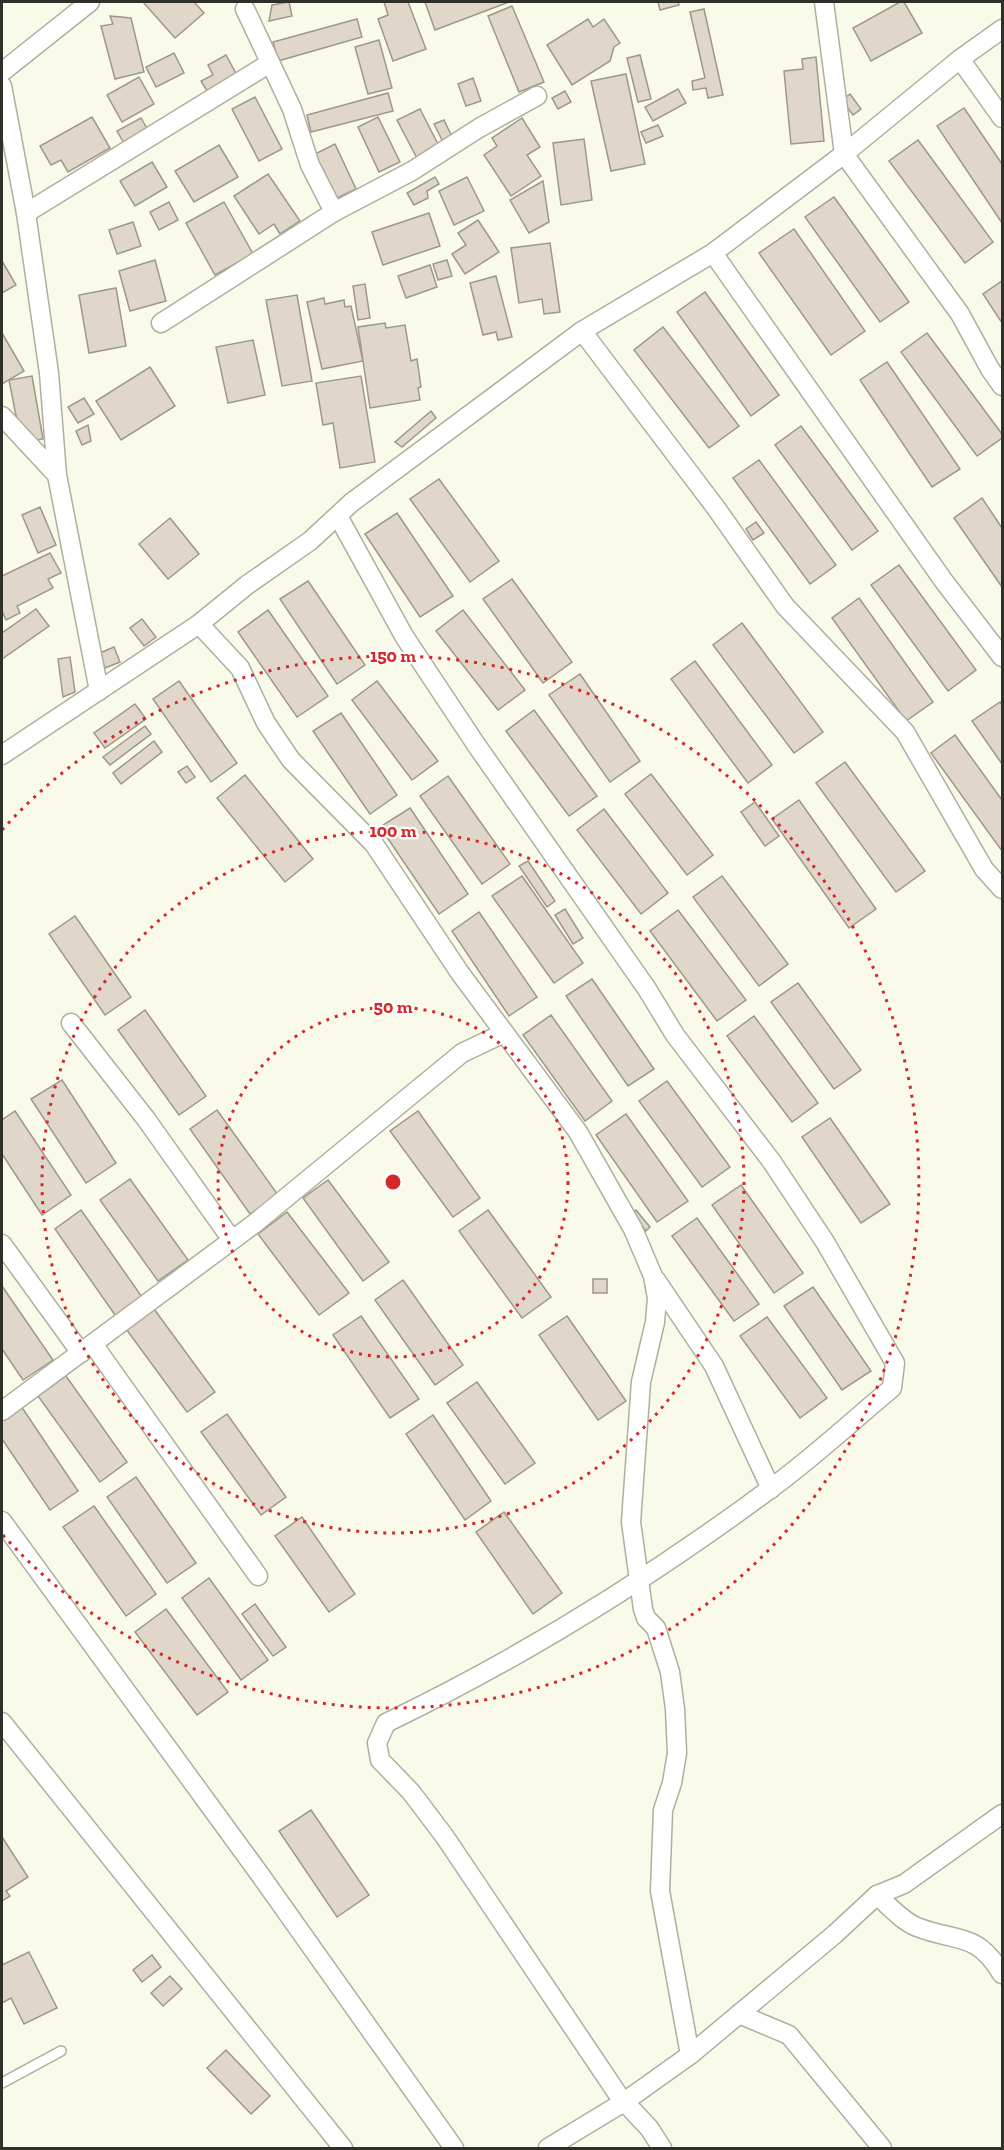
<svg xmlns="http://www.w3.org/2000/svg" width="1004" height="2150" font-family="'Zilla Slab',serif">
<style>
.building{fill:#e0d7ca;stroke:#9f978a;stroke-width:1.5}
.lines{fill:none;stroke-linecap:round;stroke-linejoin:round}
.service-casing{stroke:#afafa0;stroke-width:12}
.minor-casing{stroke:#afafa0;stroke-width:21}
.service{stroke:#fff;stroke-width:9}
.minor{stroke:#fff;stroke-width:18}
.ring{fill:none;stroke:#d62828;stroke-width:3;stroke-dasharray:3 6}
.centre{fill:#d62828;stroke:#fff;stroke-width:3}
.ring-label{font-size:18px;text-anchor:middle;font-weight:bold;fill:#d62828;stroke:#fff;stroke-width:4.5;stroke-linejoin:round;paint-order:stroke}
</style>
<rect width="100%" height="100%" fill="#fafaea"/>
<!-- building -->
<g class="building">
<polygon points="143,2 194,2 204,13 175,38"/>
<polygon points="289,2 292,16 269,21 272,5"/>
<polygon points="384,2 408,2 426,49 393,61 378,19 388,15"/>
<polygon points="425,2 509,2 435,30"/>
<polygon points="658,2 678,2 679,5 660,10"/>
<polygon points="900,2 904,2 922,33 871,61 853,28"/>
<polygon points="512,6 544,82 519,92 488,16"/>
<polygon points="704,9 723,95 708,98 706,88 693,90 692,81 705,78 690,12"/>
<polygon points="110,16 131,18 144,72 115,79 101,26 113,24"/>
<polygon points="357,19 362,37 278,61 273,42"/>
<polygon points="588,19 593,27 604,19 620,43 614,47 610,61 572,85 547,45"/>
<polygon points="379,40 392,88 368,94 355,47"/>
<polygon points="174,53 184,73 156,87 146,67"/>
<polygon points="226,55 238,77 209,94 201,81 213,75 208,65"/>
<polygon points="640,55 651,99 638,102 627,58"/>
<polygon points="816,57 824,141 791,144 784,71 803,69 802,59"/>
<polygon points="626,74 645,164 611,171 591,81"/>
<polygon points="139,77 154,104 122,122 107,95"/>
<polygon points="473,78 481,101 466,106 458,84"/>
<polygon points="678,89 686,103 653,121 645,107"/>
<polygon points="565,91 571,102 558,109 552,98"/>
<polygon points="388,93 393,111 311,132 307,115"/>
<polygon points="850,94 861,109 853,115 842,100"/>
<polygon points="255,97 282,149 259,161 232,109"/>
<polygon points="964,108 1002,164 1002,223 937,126"/>
<polygon points="420,109 440,148 418,160 397,120"/>
<polygon points="92,117 110,148 68,172 61,160 51,165 40,146"/>
<polygon points="378,117 400,162 379,172 358,127"/>
<polygon points="141,118 149,132 125,145 117,131"/>
<polygon points="522,118 540,147 527,155 541,176 511,196 484,155 497,146 492,138"/>
<polygon points="444,120 453,139 444,144 434,124"/>
<polygon points="658,125 663,136 646,143 641,132"/>
<polygon points="584,139 592,200 561,205 553,143"/>
<polygon points="918,140 993,242 965,263 889,161"/>
<polygon points="335,144 356,189 335,199 313,155"/>
<polygon points="219,145 238,177 194,202 175,171"/>
<polygon points="152,162 167,187 135,206 120,181"/>
<polygon points="268,174 300,221 280,234 274,224 259,234 234,196"/>
<polygon points="435,177 439,184 427,191 428,198 414,205 407,193"/>
<polygon points="467,177 484,211 454,225 439,191"/>
<polygon points="543,181 549,222 529,233 510,200"/>
<polygon points="834,197 909,302 880,322 805,217"/>
<polygon points="169,202 178,220 159,230 150,212"/>
<polygon points="224,202 253,254 215,275 186,223"/>
<polygon points="429,213 440,246 383,265 372,232"/>
<polygon points="478,220 499,252 465,274 452,254 466,245 458,233"/>
<polygon points="133,222 141,246 117,254 109,230"/>
<polygon points="794,229 865,331 831,355 759,253"/>
<polygon points="550,243 560,312 544,314 542,299 519,303 511,248"/>
<polygon points="155,260 166,301 130,311 119,271"/>
<polygon points="447,260 452,276 438,280 433,264"/>
<polygon points="2,261 16,285 2,293"/>
<polygon points="430,265 437,287 406,298 398,276"/>
<polygon points="496,276 512,337 498,340 496,332 483,335 470,283"/>
<polygon points="1002,281 1002,323 983,294"/>
<polygon points="365,284 370,318 358,320 353,286"/>
<polygon points="116,288 126,346 89,353 79,295"/>
<polygon points="705,292 779,395 751,416 677,312"/>
<polygon points="297,295 312,381 282,386 266,300"/>
<polygon points="324,298 325,304 344,300 345,307 351,306 363,361 322,369 307,302"/>
<polygon points="385,323 386,328 405,325 411,361 417,359 421,387 418,388 420,400 370,408 358,327"/>
<polygon points="663,327 739,426 709,448 634,350"/>
<polygon points="2,333 24,371 2,384"/>
<polygon points="927,333 1002,434 1002,438 977,456 901,352"/>
<polygon points="253,340 265,395 228,403 216,347"/>
<polygon points="887,362 960,469 932,487 860,380"/>
<polygon points="150,367 175,406 121,440 96,401"/>
<polygon points="32,376 43,439 32,441 17,421 9,380"/>
<polygon points="361,376 375,462 340,468 333,423 323,425 316,383"/>
<polygon points="84,398 94,414 78,423 68,407"/>
<polygon points="431,411 436,418 402,447 395,442"/>
<polygon points="88,425 91,441 82,445 76,431"/>
<polygon points="801,426 878,531 852,550 775,445"/>
<polygon points="759,460 836,565 810,584 733,478"/>
<polygon points="439,479 499,561 470,582 410,499"/>
<polygon points="982,498 1002,528 1002,587 954,518"/>
<polygon points="40,507 56,545 38,553 22,515"/>
<polygon points="397,513 453,596 420,617 365,534"/>
<polygon points="170,518 199,554 168,579 139,544"/>
<polygon points="756,522 764,533 753,540 746,529"/>
<polygon points="50,553 61,573 48,579 53,588 17,606 20,613 6,620 2,611 2,576"/>
<polygon points="899,565 976,670 948,691 871,585"/>
<polygon points="512,579 572,662 543,683 483,599"/>
<polygon points="308,581 365,665 337,684 280,599"/>
<polygon points="859,598 933,702 906,721 832,618"/>
<polygon points="36,609 49,626 2,659 2,633"/>
<polygon points="268,610 328,696 297,717 238,632"/>
<polygon points="463,610 525,690 498,710 436,631"/>
<polygon points="142,619 156,637 144,646 130,628"/>
<polygon points="742,623 823,732 794,753 713,645"/>
<polygon points="114,647 120,662 105,668 100,653"/>
<polygon points="70,657 75,692 63,697 58,659"/>
<polygon points="695,661 772,765 748,783 671,679"/>
<polygon points="580,674 640,761 610,782 549,695"/>
<polygon points="179,681 237,763 211,782 153,699"/>
<polygon points="377,681 438,761 412,780 352,700"/>
<polygon points="1000,702 1002,705 1002,764 972,721"/>
<polygon points="135,704 146,719 105,748 94,733"/>
<polygon points="534,710 597,796 569,816 506,731"/>
<polygon points="341,713 397,795 370,814 313,731"/>
<polygon points="145,726 151,734 110,765 103,757"/>
<polygon points="955,735 1002,800 1002,851 931,753"/>
<polygon points="154,741 162,752 121,784 113,773"/>
<polygon points="845,762 925,871 896,892 816,783"/>
<polygon points="187,766 195,777 186,783 178,772"/>
<polygon points="651,774 713,855 687,875 625,794"/>
<polygon points="245,775 313,859 285,882 217,798"/>
<polygon points="448,776 510,864 482,884 420,796"/>
<polygon points="799,800 876,909 849,928 772,819"/>
<polygon points="755,802 779,836 765,846 741,812"/>
<polygon points="410,808 468,894 439,914 380,827"/>
<polygon points="604,809 668,893 641,914 577,830"/>
<polygon points="528,861 555,901 547,907 519,866"/>
<polygon points="522,876 583,963 554,983 492,896"/>
<polygon points="722,876 788,964 759,986 693,897"/>
<polygon points="565,909 583,938 573,944 555,915"/>
<polygon points="678,910 746,1000 717,1021 650,931"/>
<polygon points="479,912 537,997 509,1016 452,931"/>
<polygon points="75,916 131,997 105,1015 49,934"/>
<polygon points="592,979 654,1069 628,1086 566,996"/>
<polygon points="798,983 861,1070 834,1089 771,1002"/>
<polygon points="145,1010 206,1096 179,1115 118,1030"/>
<polygon points="551,1015 612,1101 585,1121 523,1035"/>
<polygon points="754,1016 818,1103 792,1122 727,1036"/>
<polygon points="62,1080 116,1163 86,1183 31,1099"/>
<polygon points="667,1081 730,1167 702,1187 639,1101"/>
<polygon points="217,1110 278,1195 250,1214 190,1129"/>
<polygon points="15,1111 71,1195 42,1215 2,1154 2,1120"/>
<polygon points="418,1111 480,1198 453,1217 390,1131"/>
<polygon points="626,1114 688,1201 657,1222 596,1135"/>
<polygon points="830,1118 890,1204 861,1223 802,1137"/>
<polygon points="130,1179 188,1260 158,1281 100,1200"/>
<polygon points="328,1180 389,1262 363,1281 303,1198"/>
<polygon points="741,1185 803,1273 774,1293 712,1205"/>
<polygon points="81,1210 142,1297 115,1315 55,1229"/>
<polygon points="488,1210 551,1297 522,1318 459,1231"/>
<polygon points="636,1210 650,1227 646,1231 632,1214"/>
<polygon points="287,1212 349,1293 319,1315 258,1234"/>
<polygon points="697,1218 759,1304 734,1321 672,1236"/>
<rect x="593" y="1279" width="14" height="14"/>
<polygon points="403,1280 463,1365 435,1385 375,1300"/>
<polygon points="2,1286 53,1360 23,1380 2,1349"/>
<polygon points="813,1287 871,1371 842,1390 784,1306"/>
<polygon points="154,1309 215,1392 187,1412 126,1329"/>
<polygon points="361,1316 419,1399 390,1418 333,1335"/>
<polygon points="567,1316 626,1401 598,1420 539,1335"/>
<polygon points="767,1317 827,1398 800,1418 740,1336"/>
<polygon points="66,1376 127,1462 100,1482 38,1396"/>
<polygon points="477,1382 535,1463 505,1484 447,1403"/>
<polygon points="21,1406 78,1491 50,1510 2,1439 2,1420"/>
<polygon points="227,1414 286,1497 261,1515 201,1432"/>
<polygon points="433,1415 491,1501 465,1520 406,1434"/>
<polygon points="136,1477 196,1563 167,1583 107,1497"/>
<polygon points="94,1506 156,1594 126,1616 63,1527"/>
<polygon points="504,1512 562,1593 533,1614 476,1532"/>
<polygon points="302,1517 355,1594 329,1612 275,1536"/>
<polygon points="209,1578 268,1660 241,1680 182,1598"/>
<polygon points="255,1604 286,1647 273,1656 242,1614"/>
<polygon points="166,1609 228,1692 197,1715 135,1632"/>
<polygon points="311,1810 369,1895 337,1917 279,1831"/>
<polygon points="2,1837 28,1877 6,1891 10,1896 2,1901"/>
<polygon points="29,1952 57,2008 24,2024 11,1998 2,2003 2,1965"/>
<polygon points="152,1955 161,1967 142,1982 133,1970"/>
<polygon points="170,1976 182,1989 163,2006 151,1993"/>
<polygon points="226,2050 270,2096 251,2114 207,2068"/>
</g>
<g class="lines">
<!-- service casing -->
<g class="service-casing">
<polyline id="service" points="2,2083 61,2051"/>
</g>
<!-- minor casing -->
<g class="minor-casing">
<g id="minor">
<polyline points="824,2 844,154 960,314 990,369 1002,386"/>
<polyline points="245,9 292,109 310,165 334,212"/>
<polyline points="960,59 1002,118"/>
<polyline points="2,72 90,2"/>
<polyline points="2,86 26,213 49,373 57,475 99,691"/>
<polyline points="26,213 270,63"/>
<polyline points="713,253 943,580 1002,657"/>
<polyline points="161,323 334,212 412,171 479,128 537,96"/>
<polyline points="582,331 716,508 785,606 905,732 984,869 1002,889"/>
<polyline points="2,416 57,475"/>
<path d="M338,516L404,636L475,743L647,989L675,1035L772,1162L825,1242L895,1363L892,1388C852,1421 813,1458 770,1489C650,1578 521,1658 386,1723L377,1743L380,1760L411,1792L445,1837L619,2096L649,2128L662,2148"/>
<polyline points="199,624 240,668 266,723 291,760 374,844 460,973 578,1132 633,1229 653,1276 657,1298 655,1322 641,1382 631,1522 643,1609 646,1618 656,1628 670,1672 675,1709 677,1753 672,1783 663,1810 660,1891 690,2055"/>
<polyline points="2,755 199,624 247,585 310,541 351,503 582,331 713,253 844,154 960,59 1002,29"/>
<polyline points="71,1023 146,1119 232,1240"/>
<polyline points="2,1244 81,1353"/>
<polyline points="656,1280 714,1366 771,1489"/>
<polyline points="93,1344 258,1576"/>
<polyline points="2,1411 254,1224 462,1053 504,1033"/>
<polyline points="2,1521 261,1876 454,2148"/>
<polyline points="2,1722 343,2148"/>
<path d="M877,1895C889,1906 902,1921 917,1927C958,1943 976,1931 1002,1974"/>
<polyline points="739,2014 789,2035 882,2148"/>
<polyline points="548,2148 624,2102 690,2055 835,1934 877,1895 904,1884 1002,1814"/>
</g>
</g>
<!-- service -->
<use href="#service" class="service"/>
<!-- minor -->
<use href="#minor" class="minor"/>
</g>
<!-- distance rings -->
<g class="ring">
<circle cx="393" cy="1182" r="175"/>
<circle cx="393" cy="1182" r="351"/>
<path d="M2 830A526 526 0 1 1 2 1534"/>
</g>
<circle cx="393" cy="1182" r="9" class="centre"/>
<g class="ring-label">
<text x="393" y="662">150 m</text>
<text x="393" y="837">100 m</text>
<text x="393" y="1013">50 m</text>
</g>
<!-- border -->
<rect width="1004" height="2150" fill="none" stroke="#30302a" stroke-width="6"/>
</svg>
